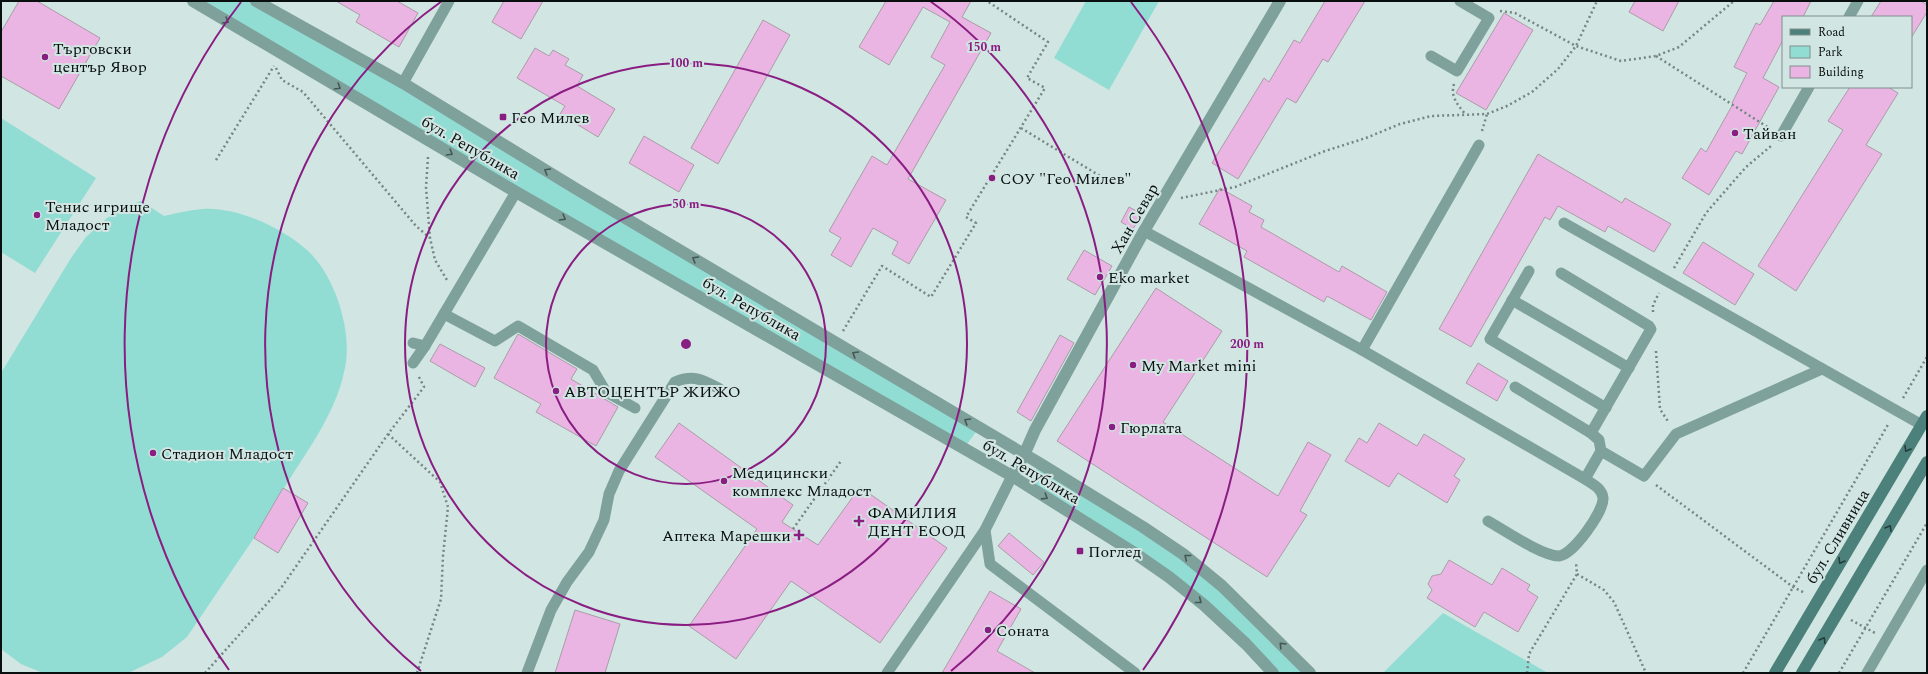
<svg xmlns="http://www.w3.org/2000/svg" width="1928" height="674" font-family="Spectral,serif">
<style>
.green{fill:#92ddd3}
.building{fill:#eab5e3;stroke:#aa9da8}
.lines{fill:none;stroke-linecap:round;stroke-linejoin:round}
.path{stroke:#778583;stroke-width:2.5;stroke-dasharray:2 3;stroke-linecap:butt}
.service{stroke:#7ea19c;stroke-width:11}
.minor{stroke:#7ea19c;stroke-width:12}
.tertiary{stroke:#7ea19c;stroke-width:12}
.secondary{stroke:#4c817b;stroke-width:12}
.oneway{stroke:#435855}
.oneway2{stroke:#233d3a}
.ring{fill:none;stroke:#891d82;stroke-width:2}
.poi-dot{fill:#891d82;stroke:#d1e5e2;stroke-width:1.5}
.labels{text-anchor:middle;stroke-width:4;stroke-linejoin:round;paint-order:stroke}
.poi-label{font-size:16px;fill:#080f0e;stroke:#d1e5e2;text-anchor:start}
.street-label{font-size:16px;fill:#080f0e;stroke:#d1e5e2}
.centre{fill:#891d82;stroke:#d1e5e2;stroke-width:2}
.ring-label{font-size:12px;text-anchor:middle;font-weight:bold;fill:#891d82;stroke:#d1e5e2;stroke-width:4;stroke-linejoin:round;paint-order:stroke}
</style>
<rect width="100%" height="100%" fill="#d1e5e2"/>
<!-- green -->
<g class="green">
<polygon points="193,1 256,1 979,428 964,448"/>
<polygon points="1086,1 1159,1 1109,90 1054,58"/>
<polygon points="1,118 96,178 35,273 1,252"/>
<path d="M141,201L164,216C177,213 190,210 203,209C238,207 282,228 307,250C334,274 351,327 346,362C339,409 309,448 284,488L308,503L278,553L254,538L187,637L162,657L128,673H43L21,664L1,649V373L71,258L86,237L107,218L126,206Z"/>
<polygon points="1039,463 1183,554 1310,673 1273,673 1204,605 1027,486"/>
<polygon points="1443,613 1548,673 1383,673"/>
</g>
<!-- building -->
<g class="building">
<polygon points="19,1 37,1 100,38 59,109 1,76 1,32"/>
<polygon points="336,1 397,1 418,13 399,47 356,22 360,15"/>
<polygon points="504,1 543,1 521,39 492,22"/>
<polygon points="886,1 971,1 962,17 991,33 908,179 946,200 909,264 892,254 898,242 873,228 851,267 831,255 841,238 829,231 872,156 887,165 945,65 931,57 950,22 923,7 889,65 859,47"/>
<polygon points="1325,1 1365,1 1328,62 1323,59 1296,103 1287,98 1238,179 1212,163 1264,78 1269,82 1294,40 1300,43"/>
<polygon points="1635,1 1679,1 1663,31 1629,12"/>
<polygon points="1774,1 1811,1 1803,17 1783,17 1783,40 1763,78 1779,87 1742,154 1736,151 1709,195 1682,178 1701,148 1706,152 1733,104 1732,103 1747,73 1734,67 1756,23 1760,25"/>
<polygon points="1881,1 1921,1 1927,5 1927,12 1911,38 1911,17 1871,17"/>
<polygon points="1504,13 1533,30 1486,110 1456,93"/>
<polygon points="763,20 790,35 718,164 691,148"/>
<polygon points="535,48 549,56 553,50 569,59 565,65 583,75 577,86 615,109 598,137 560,114 565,106 517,78"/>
<polygon points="1850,87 1888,87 1898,93 1866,145 1882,154 1796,291 1758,266 1843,130 1828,121"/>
<polygon points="644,136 694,165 679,192 629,163"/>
<polygon points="1538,154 1622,203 1625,198 1671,224 1654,252 1608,226 1605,232 1558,206 1550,220 1545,217 1471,347 1439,329"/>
<polygon points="1220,188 1252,206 1249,212 1264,220 1261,227 1339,272 1342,266 1387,292 1371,320 1327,296 1324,302 1244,257 1247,251 1199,224"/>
<polygon points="1129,207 1142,214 1133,229 1121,222"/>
<polygon points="1703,242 1754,274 1735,305 1683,273"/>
<polygon points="1084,250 1112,266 1095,295 1067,279"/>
<polygon points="1156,288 1222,331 1163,422 1278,496 1308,442 1331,455 1300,511 1307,515 1267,577 1057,441"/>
<polygon points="518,334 577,369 571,379 618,407 596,446 536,412 541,404 494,378"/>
<polygon points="1060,335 1074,343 1031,421 1017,412"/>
<polygon points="440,344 485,368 475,387 430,361"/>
<polygon points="1478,363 1508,381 1497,401 1466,383"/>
<polygon points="679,423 793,505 782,522 818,545 860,487 947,548 880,643 791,581 736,659 689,626 757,529 655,457"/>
<polygon points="1379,423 1417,446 1424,434 1465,459 1454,476 1460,480 1447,503 1398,473 1389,487 1345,461 1359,438 1367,443"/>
<polygon points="283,488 308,503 278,553 254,538"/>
<polygon points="1009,533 1044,562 1033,575 998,546"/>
<polygon points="1449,560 1492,585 1502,568 1530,585 1527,590 1538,597 1518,632 1484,612 1475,627 1427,598 1432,590 1428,584 1432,576 1441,574"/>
<polygon points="990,591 1021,609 997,651 1035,673 942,673"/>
<polygon points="575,610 620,624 605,673 555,673"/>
</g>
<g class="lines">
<!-- path -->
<g class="path">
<polyline points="1500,11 1515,13 1576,46 1621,61 1656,56 1679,47 1734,1"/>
<polyline points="1656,56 1769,128"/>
<polyline points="276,68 282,80 303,92 416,226 430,238 435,260 447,280"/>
<path d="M1454,84C1450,97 1458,105 1466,115"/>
<polyline points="1021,128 1105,179"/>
<polyline points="1482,131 1487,114"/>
<polyline points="428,157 426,187 430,238"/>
<polyline points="216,160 274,66"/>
<polyline points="1181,198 1235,187 1325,151 1366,138 1400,124 1431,116 1487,114 1507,106 1532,92 1558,69 1576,46 1597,1"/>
<polyline points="1674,268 1706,213 1746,167 1771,146"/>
<polyline points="1653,312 1653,305 1659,293"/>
<polyline points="843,331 882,266 931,297 976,223 966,217 1045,88 1027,78 1048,42 987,1"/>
<polyline points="1656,351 1660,409 1669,423"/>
<polyline points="1903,398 1927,357"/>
<polyline points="388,434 440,482 448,507 443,556 441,599 417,673"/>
<polyline points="1656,485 1793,587 1805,593"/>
<polyline points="793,529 841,461"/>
<polyline points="1577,574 1604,590 1614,602 1646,673"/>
<polyline points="1851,620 1875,633"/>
<polyline points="205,673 281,588 388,434 424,387 418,375"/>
<polyline points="1527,673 1529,654 1577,574 1576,563"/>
<polyline points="1743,673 1889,423"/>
<polyline points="1839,673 1927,523"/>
</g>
<!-- service -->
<g class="service">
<polyline points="1849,17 1858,1"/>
<polyline points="1431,56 1457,71 1489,18 1460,1"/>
<polyline points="403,83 449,1"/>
<polyline points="1781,136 1809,87"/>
<polyline points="1564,223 1922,425"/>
<path d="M1144,231L1362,350L1585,479C1592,484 1602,488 1603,498C1604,511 1573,555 1559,556C1542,556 1504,530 1488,521"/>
<polyline points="1529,271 1490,339 1606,408"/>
<polyline points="1561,273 1649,326 1651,329 1591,433"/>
<polyline points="1512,300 1629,368"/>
<polyline points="444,314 495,341 518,326 593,370 606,392 635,408"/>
<polyline points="413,343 425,346"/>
<polyline points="1362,350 1479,145"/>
<polyline points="413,363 425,346 516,192"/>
<polyline points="1515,387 1591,433 1599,440 1601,451 1585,479"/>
<polyline points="1601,451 1644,476 1676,434 1822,369"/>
<polyline points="985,530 990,564 1135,673"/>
<path d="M527,673L551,610L567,582L589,552L604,520L609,494L619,471L675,382C694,374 703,380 720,389"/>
<polyline points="887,673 985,530 1012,476"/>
<polyline points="1867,673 1927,570"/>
</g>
<!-- minor -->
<polyline class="minor" points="1012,476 1024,455 1035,430 1144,231 1280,1"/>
<!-- tertiary -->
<g class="tertiary">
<polyline points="193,1 516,192 1012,476 1133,552 1169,577 1204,605 1246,644 1273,673"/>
<polyline points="256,1 403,83 578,190 1039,463 1143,527 1183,554 1222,586 1310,673"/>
</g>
<!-- secondary -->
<g class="secondary">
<polyline points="1775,673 1927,416"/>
<polyline points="1802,673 1927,462"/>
</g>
</g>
<!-- one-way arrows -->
<defs><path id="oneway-chevron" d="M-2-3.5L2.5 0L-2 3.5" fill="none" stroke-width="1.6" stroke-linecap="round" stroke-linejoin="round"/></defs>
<g class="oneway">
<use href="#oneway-chevron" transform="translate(226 21) rotate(31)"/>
<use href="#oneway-chevron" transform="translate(338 87) rotate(31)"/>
<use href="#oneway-chevron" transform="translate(450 153) rotate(31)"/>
<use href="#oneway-chevron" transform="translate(547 171) rotate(-149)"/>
<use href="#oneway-chevron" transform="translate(563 218) rotate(30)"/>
<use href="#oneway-chevron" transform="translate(695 259) rotate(-149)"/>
<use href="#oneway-chevron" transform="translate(855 354) rotate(-149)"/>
<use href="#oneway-chevron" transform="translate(967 421) rotate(-149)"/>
<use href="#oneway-chevron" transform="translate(1045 497) rotate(32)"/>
<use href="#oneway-chevron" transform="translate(1187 557) rotate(-141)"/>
<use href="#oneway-chevron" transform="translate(1199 601) rotate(38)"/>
<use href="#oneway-chevron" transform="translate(1282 645) rotate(-134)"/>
</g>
<g class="oneway2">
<use href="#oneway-chevron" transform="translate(1907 449) rotate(121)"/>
<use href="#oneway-chevron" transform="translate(1889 528) rotate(-60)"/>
<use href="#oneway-chevron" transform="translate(1841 561) rotate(121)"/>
<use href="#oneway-chevron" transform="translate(1823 640) rotate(-59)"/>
</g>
<!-- distance rings -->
<g class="ring">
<circle cx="686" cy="344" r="140"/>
<circle cx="686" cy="344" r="281"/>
<path d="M421 671A421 421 0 0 1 442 1M930 1A421 421 0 0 1 951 671"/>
<path d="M229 670A561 561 0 0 1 241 2M1131 2A561 561 0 0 1 1143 670"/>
</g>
<!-- markers -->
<g class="poi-dot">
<circle cx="45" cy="57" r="4"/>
<rect x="499" y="113" width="8" height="8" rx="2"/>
<circle cx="1735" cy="133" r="4"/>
<circle cx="992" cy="178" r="4"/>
<circle cx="37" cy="215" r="4"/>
<circle cx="1100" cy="277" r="4"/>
<circle cx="1133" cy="365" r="4"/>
<circle cx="556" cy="391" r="4"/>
<circle cx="1112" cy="427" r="4"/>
<circle cx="153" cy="453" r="4"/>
<circle cx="724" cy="481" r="4"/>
<path d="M857 515h4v4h4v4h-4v4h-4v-4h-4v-4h4z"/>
<path d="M797 529h4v4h4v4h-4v4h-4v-4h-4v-4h4z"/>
<rect x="1076" y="547" width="8" height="8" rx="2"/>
<circle cx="988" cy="630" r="4"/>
</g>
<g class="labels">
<!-- poi labels -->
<g class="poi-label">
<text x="53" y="54">Търговски<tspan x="53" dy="18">център Явор</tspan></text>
<text x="511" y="123">Гео Милев</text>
<text x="1743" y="139">Тайван</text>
<text x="1000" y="184">СОУ "Гео Милев"</text>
<text x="45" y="212">Тенис игрище<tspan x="45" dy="18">Младост</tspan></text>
<text x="1108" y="283">Eko market</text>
<text x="1141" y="371">My Market mini</text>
<text x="564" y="397">АВТОЦЕНТЪР ЖИЖО</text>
<text x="1120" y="433">Гюрлата</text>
<text x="161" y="459">Стадион Младост</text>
<text x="732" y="478">Медицински<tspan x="732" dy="18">комплекс Младост</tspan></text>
<text x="868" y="518">ФАМИЛИЯ<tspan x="868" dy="18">ДЕНТ ЕООД</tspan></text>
<text x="791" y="541" text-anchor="end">Аптека Марешки</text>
<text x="1088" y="557">Поглед</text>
<text x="996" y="636">Соната</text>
</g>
<!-- street labels -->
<g class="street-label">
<text transform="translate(471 147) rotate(30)" y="6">бул. Република</text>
<text transform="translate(1134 218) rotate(-60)" y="6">Хан Севар</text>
<text transform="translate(752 308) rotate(30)" y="6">бул. Република</text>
<text transform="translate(1032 471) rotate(31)" y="6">бул. Република</text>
<text transform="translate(1837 536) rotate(-59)" y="6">бул. Сливница</text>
</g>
</g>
<circle cx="686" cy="344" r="6" class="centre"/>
<g class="ring-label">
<text x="984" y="51">150 m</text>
<text x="686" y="67">100 m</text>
<text x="686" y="208">50 m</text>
<text x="1247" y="348">200 m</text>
</g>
<!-- border -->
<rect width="1928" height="674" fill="none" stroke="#080f0e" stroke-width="4"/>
<!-- legend -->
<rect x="1782" y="16" width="130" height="72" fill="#d1e5e2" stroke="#818f8d"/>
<rect x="1790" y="29" width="20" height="6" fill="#4c817b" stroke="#818f8d"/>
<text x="1818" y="36" font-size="12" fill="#080f0e">Road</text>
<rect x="1790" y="46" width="20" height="12" fill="#92ddd3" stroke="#818f8d"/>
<text x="1818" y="56" font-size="12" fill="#080f0e">Park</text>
<rect x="1790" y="66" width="20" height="12" fill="#eab5e3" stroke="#818f8d"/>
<text x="1818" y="76" font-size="12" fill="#080f0e">Building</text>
</svg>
